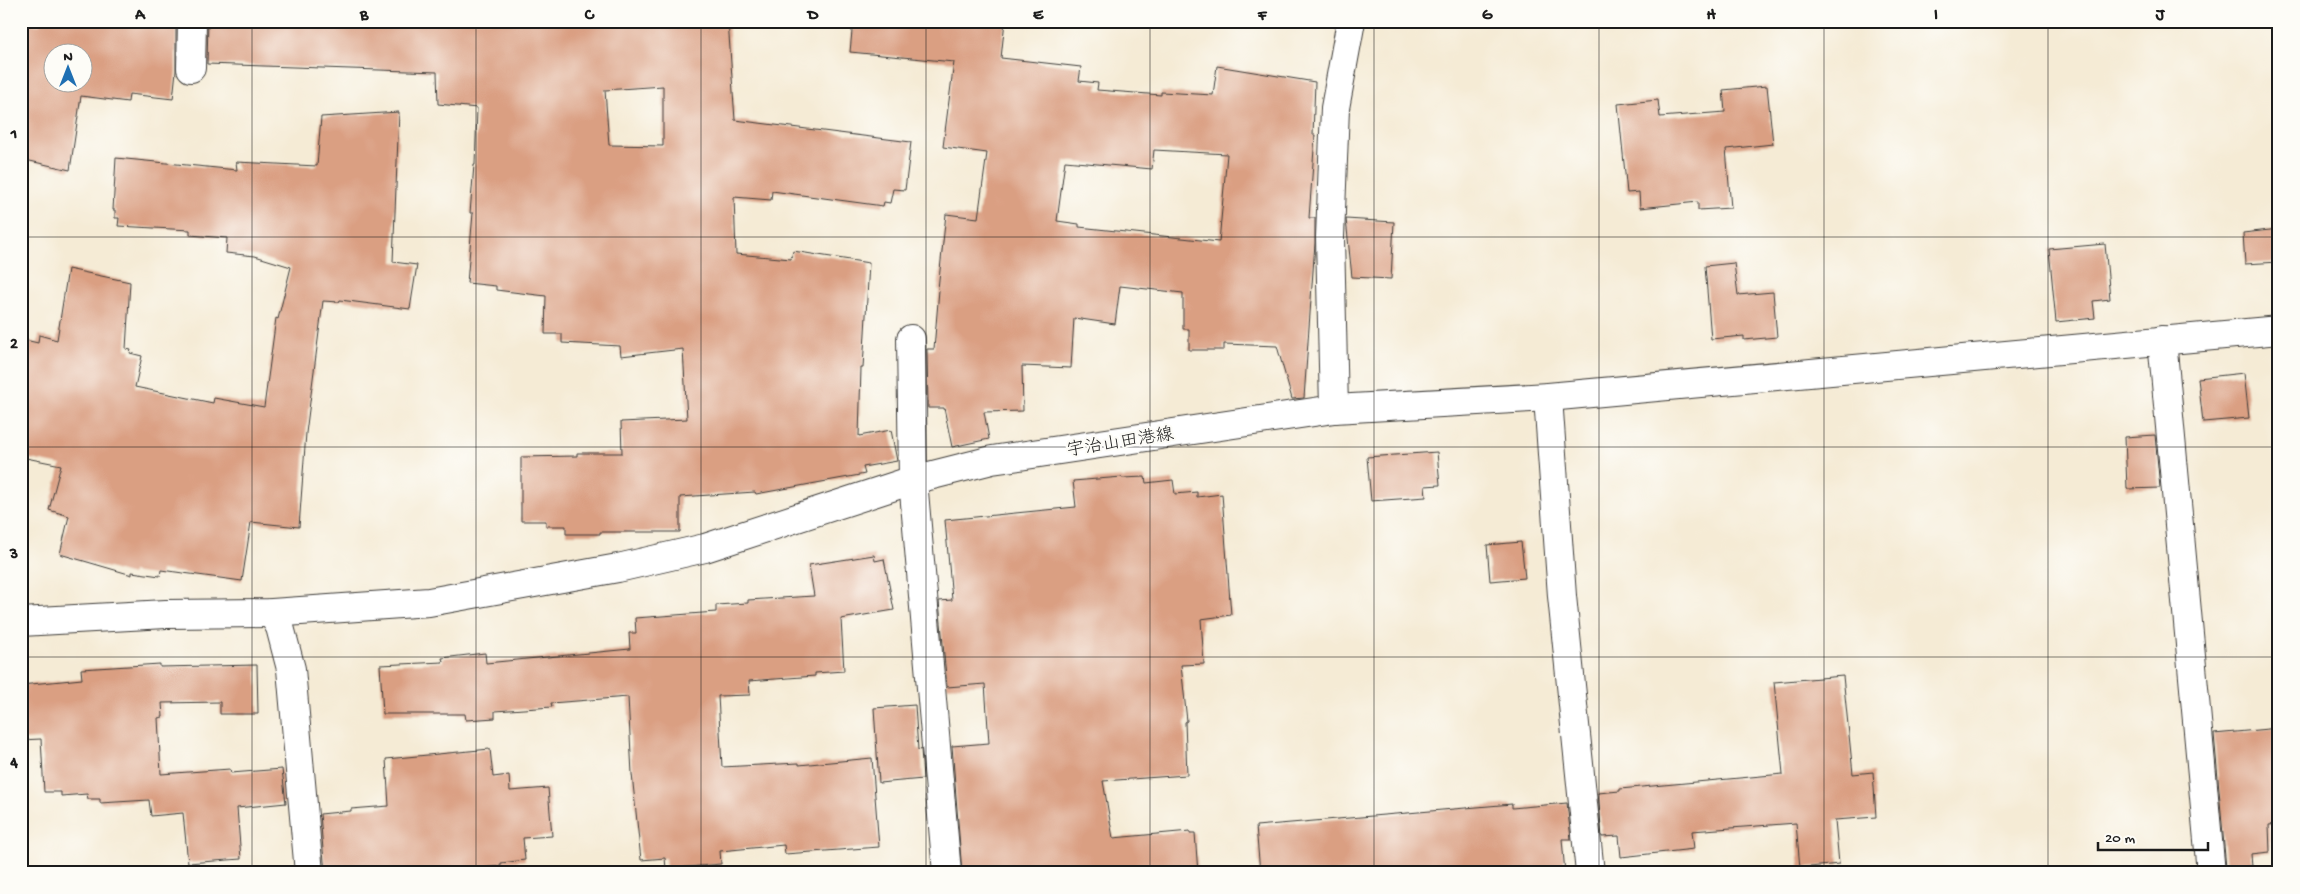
<svg xmlns="http://www.w3.org/2000/svg" width="2300" height="894" font-family="'Gochi Hand','Klee One',sans-serif">
<style>
.building{fill:#da9f82;fill-rule:evenodd}
.lines{fill:none;stroke-linecap:round;stroke-linejoin:round}
.minor-casing{stroke:#3d3b38;stroke-width:30}
.secondary-casing{stroke:#3d3b38;stroke-width:30}
.minor{stroke:#fff;stroke-width:28}
.secondary{stroke:#fff;stroke-width:28}
.grid{fill:none;stroke:#1c1c1c;stroke-width:1;stroke-opacity:0.55}
.labels{text-anchor:middle;stroke-width:4.5;stroke-linejoin:round;paint-order:stroke}
.street-label{font-size:18px;fill:#1c1c1c;stroke:#fdfcf7}
.neatline{fill:none;stroke:#1c1c1c;stroke-width:2}
.grid-label{font-size:16px;text-anchor:middle;font-weight:bold;fill:#1c1c1c}
</style>
<rect width="100%" height="100%" fill="#fdfcf7"/>
<filter id="ink" filterUnits="userSpaceOnUse"><feTurbulence type="fractalNoise" baseFrequency=".02" numOctaves="2"/><feDisplacementMap in="SourceGraphic" scale="10" xChannelSelector="R" yChannelSelector="G"/><feConvolveMatrix kernelMatrix="1 2 1 2 8 2 1 2 1" color-interpolation-filters="sRGB"/></filter>
<filter id="wash" filterUnits="userSpaceOnUse"><feTurbulence type="fractalNoise" baseFrequency=".0096" numOctaves="4" result="noise"/><feDisplacementMap in="SourceGraphic" scale="20" xChannelSelector="R" yChannelSelector="G"/><feGaussianBlur stdDeviation="1.12" result="paint"/><feColorMatrix in="noise" values="0 0 0 0 0 0 0 0 0 0 0 0 0 0 0 0 0 1.4 0 .05"/><feComposite in="paint" operator="in"/></filter>
<g filter="url(#wash)">
<rect width="100%" height="100%" fill="#f5ebd5"/>
<g id="blocks">
<!-- building -->
<g class="building">
<path d="M40,21H176V71L173,99L129,94L128,102L81,96L70,170L21,159V23L40,25ZM52,52H82V82H52Z"/>
<path d="M208,21H573L662,26V21H728L735,120L911,142L905,190L893,189L890,203L884,202L883,206L772,191L771,200L734,197L736,254L791,259L793,251L869,263L863,368H861L859,436L891,430L897,461L863,467L865,474L756,494L755,492L680,497V532H600V534H566V526H546V521H521V457L577,456V453H622L621,422L687,419L683,349L621,356L620,346L562,343V334H545L546,296L496,290V286L467,283L473,213H470L474,165H475L477,108L438,104L437,72L207,64ZM663,86V146L609,145L605,90Z"/>
<path d="M853,21H1005L1001,58L1081,67L1079,81L1098,83L1097,90L1161,95V92L1213,95L1217,66L1315,82L1313,135H1315L1309,218H1315V243L1304,398L1292,399L1277,346L1224,344V350H1189V329H1183V293L1120,286L1115,324L1074,318L1071,368L1022,366L1023,411L984,412L989,439L952,447L944,408H928L927,349H934L939,290L938,289L946,214L978,218L987,153L943,147L954,62L850,52ZM1154,150L1227,154L1219,242L1079,227V224L1057,221L1065,161L1152,169Z"/>
<polygon points="1767,86 1773,144 1726,149 1731,208 1698,210 1698,202 1640,208 1639,192 1627,193 1618,104 1658,100 1660,117 1725,112 1723,90"/>
<polygon points="399,112 393,262 417,265 410,309 340,300 339,302 323,301 306,433 299,527 251,522 242,581 161,570 160,576 132,572 132,575 60,554 69,516 49,510 61,465 21,457 21,339 38,343 39,335 57,340 68,269 130,282 126,349 131,350 130,353 142,356 135,387 213,403 214,398 264,407 276,318 278,319 291,267 255,256 226,253 227,238 190,235 190,230 118,226 119,218 115,218 115,210 113,210 116,158 237,170 236,162 317,166 321,117"/>
<polygon points="1346,219 1394,222 1391,279 1352,277"/>
<polygon points="2279,229 2279,262 2245,264 2243,233"/>
<polygon points="2105,244 2110,299 2093,301 2095,318 2056,322 2049,249"/>
<polygon points="1734,263 1738,295 1773,292 1777,337 1744,340 1744,336 1711,339 1705,266"/>
<polygon points="2244,373 2249,418 2203,422 2198,378"/>
<polygon points="2155,435 2160,488 2127,489 2125,437"/>
<polygon points="1437,452 1440,485 1425,486 1426,497 1371,501 1367,457"/>
<polygon points="1122,477 1122,478 1145,477 1146,483 1173,480 1175,494 1197,492 1197,497 1222,494 1231,615 1201,619 1204,664 1181,665 1187,721 1185,722 1187,775 1103,781 1113,838 1190,831 1190,833 1195,833 1198,873 962,873 952,746 989,743 985,684 947,687 939,601 952,600 945,520 1076,507 1073,481"/>
<polygon points="1521,542 1525,578 1490,581 1487,545"/>
<polygon points="874,555 875,561 884,559 894,610 841,619 844,671 815,673 815,676 749,681 750,695 718,696 722,767 799,763 799,765 872,758 879,847 785,854 784,845 720,851 721,864 666,869 665,858 641,860 632,774 628,697 551,703 552,707 495,711 495,718 466,720 465,714 383,714 380,665 443,662 442,658 485,653 486,663 630,649 629,633 636,633 635,618 716,612 716,605 748,603 748,600 814,596 809,565"/>
<polygon points="160,664 160,667 257,665 258,714 220,714 220,702 162,703 163,717 158,718 161,774 230,769 231,773 282,769 286,803 237,808 241,859 188,863 183,813 151,816 149,800 100,803 100,799 88,799 87,794 61,796 61,792 44,792 41,739 21,740 21,685 82,679 81,669"/>
<polygon points="1843,676 1853,774 1873,772 1876,817 1835,820 1839,864 1800,868 1796,823 1692,831 1694,849 1621,857 1619,836 1602,837 1598,793 1620,791 1620,789 1783,774 1774,682"/>
<polygon points="915,705 918,750 921,749 923,779 879,783 874,708"/>
<polygon points="2279,728 2279,824 2269,825 2270,852 2251,854 2252,866 2226,868 2214,734"/>
<polygon points="490,749 493,777 509,775 510,791 548,788 552,836 523,838 525,860 501,863 501,866 428,873 325,873 320,814 351,811 351,809 389,806 386,759"/>
<polygon points="1567,803 1571,839 1562,839 1565,873 1260,872 1256,826 1512,804 1512,808"/>
</g>
</g>
</g>
<g filter="url(#ink)">
<use href="#blocks" fill-opacity="0" stroke="#3d3b38" stroke-width="1"/>
<g class="lines">
<!-- minor casing -->
<g class="minor-casing">
<g id="minor">
<polyline points="191,68 192,21"/>
<polyline points="2162,340 2211,873"/>
<polyline points="1548,397 1562,596 1590,873"/>
<polyline points="1334,409 1548,397 2279,330"/>
<polyline points="272,613 280,627 291,669 309,873"/>
<polyline points="21,622 166,614 272,613 429,602 618,568 705,548 913,480 911,339"/>
</g>
</g>
<!-- secondary casing -->
<g class="secondary-casing">
<polyline id="secondary" points="947,873 913,480 992,460 1334,409 1330,237 1335,108 1351,21"/>
</g>
<!-- minor -->
<use href="#minor" class="minor"/>
<!-- secondary -->
<use href="#secondary" class="secondary"/>
</g>
</g>
<!-- grid -->
<path class="grid" d="M252,21V873M476,21V873M701,21V873M926,21V873M1150,21V873M1374,21V873M1599,21V873M1824,21V873M2048,21V873M21,237H2279M21,447H2279M21,657H2279"/>
<g class="labels">
<!-- street labels -->
<g class="street-label">
<text transform="translate(1120 441) rotate(-9)" y="6">宇治山田港線</text>
</g>
</g>
<!-- margin -->
<rect width="2300" height="894" fill="none" stroke="#fdfcf7" stroke-width="55"/>
<!-- north arrow -->
<g transform="translate(68 68)"><circle r="24" fill="#fdfcf7" stroke="#a3a29f"/>
<path d="M0-4L9 19L0 12L-9 19Z" fill="#1f6fb2"/>
<text y="-8" font-size="14" font-weight="bold" text-anchor="middle" fill="#1c1c1c">N</text>
</g>
<!-- scale -->
<path d="M2098 842v8h110v-8" fill="none" stroke="#1c1c1c" stroke-width="2.5"/>
<text x="2105" y="842" font-size="15" fill="#1c1c1c" stroke="#fdfcf7" stroke-width="4" paint-order="stroke">20 m</text>
<rect x="28" y="28" width="2244" height="838" class="neatline"/>
<g class="grid-label">
<text x="140" y="19">A</text>
<text x="364" y="19">B</text>
<text x="589" y="19">C</text>
<text x="813" y="19">D</text>
<text x="1038" y="19">E</text>
<text x="1262" y="19">F</text>
<text x="1487" y="19">G</text>
<text x="1711" y="19">H</text>
<text x="1936" y="19">I</text>
<text x="2160" y="19">J</text>
<text x="14" y="138">1</text>
<text x="14" y="348">2</text>
<text x="14" y="558">3</text>
<text x="14" y="767">4</text>
</g>
</svg>
